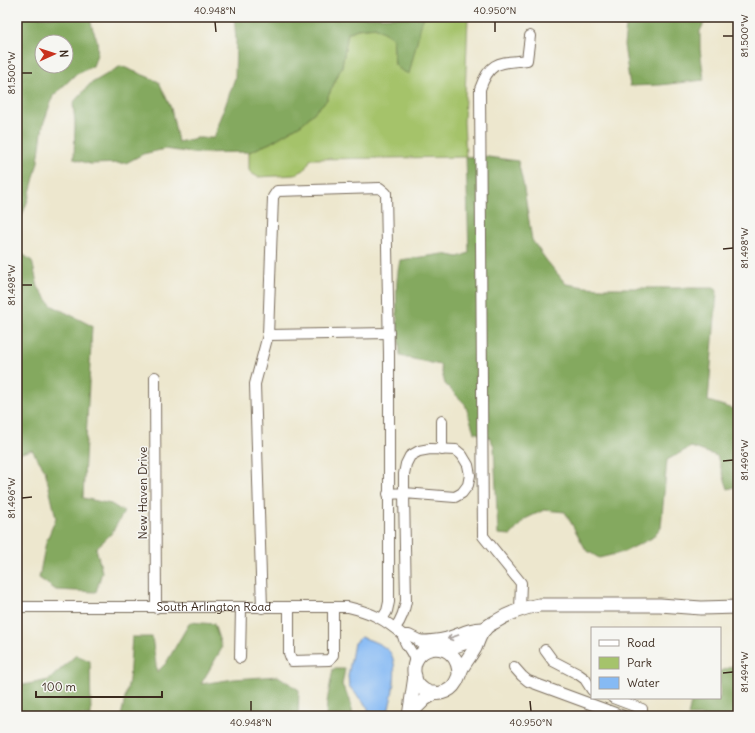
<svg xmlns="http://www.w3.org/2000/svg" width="755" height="733" font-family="Delius,sans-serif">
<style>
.green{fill:#a5c36b;stroke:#707644}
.forest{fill:#84a95f;stroke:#606a3e;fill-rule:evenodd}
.water{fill:#86baf4;stroke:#607289}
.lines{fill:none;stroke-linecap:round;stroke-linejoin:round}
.minor-casing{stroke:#796c5c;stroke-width:12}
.major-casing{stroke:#796c5c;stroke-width:15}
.minor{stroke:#fff;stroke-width:10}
.major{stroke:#fff;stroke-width:13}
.oneway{stroke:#a79f9a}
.ticks{fill:none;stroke:#3b2a1e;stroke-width:1.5}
.labels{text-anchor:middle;stroke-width:3;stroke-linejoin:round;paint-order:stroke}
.street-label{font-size:12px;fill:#3b2a1e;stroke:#f6f6f2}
.neatline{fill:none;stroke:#3b2a1e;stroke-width:1.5}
.ticks-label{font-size:10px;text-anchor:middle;fill:#3b2a1e}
</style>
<rect width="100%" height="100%" fill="#f6f6f2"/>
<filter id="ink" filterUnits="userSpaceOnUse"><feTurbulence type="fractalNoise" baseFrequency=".025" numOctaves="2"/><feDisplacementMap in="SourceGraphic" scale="8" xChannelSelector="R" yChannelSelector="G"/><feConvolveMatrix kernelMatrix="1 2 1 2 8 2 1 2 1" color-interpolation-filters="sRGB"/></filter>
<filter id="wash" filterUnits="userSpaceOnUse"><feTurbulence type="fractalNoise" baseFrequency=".012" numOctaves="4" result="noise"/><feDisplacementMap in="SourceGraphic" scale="16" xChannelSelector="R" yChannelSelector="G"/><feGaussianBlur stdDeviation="0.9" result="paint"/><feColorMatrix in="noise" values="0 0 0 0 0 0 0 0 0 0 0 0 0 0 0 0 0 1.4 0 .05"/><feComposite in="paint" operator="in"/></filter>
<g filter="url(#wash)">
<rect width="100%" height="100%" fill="#ede7ce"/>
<!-- green -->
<polygon class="green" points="424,17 468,17 464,122 466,157 311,159 304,170 294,175 258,177 251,173 249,170 249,152 270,143 302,124 326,101 342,66 348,33 357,29 375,27 393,38 395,65"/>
<!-- forest -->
<g class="forest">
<path d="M17,17H91C90,27 95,32 97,41C99,51 96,58 93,66L75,75L53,96L43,125L38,162L29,197L17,229ZM42,42H66V66H42Z"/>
<polygon points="234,17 424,17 422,21 409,74 402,71 395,65 393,38 375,27 357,29 348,33 342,66 326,101 302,124 270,143 249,152 192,153 165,149 143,154 126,163 90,164 74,159 75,122 73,103 90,84 121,66 148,77 159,82 171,108 178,142 197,138 214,138 235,78 236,40"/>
<polygon points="627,17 707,17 700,31 700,49 704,80 660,85 630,86 624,45"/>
<path d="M481,156L518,161L523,183L532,240L547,261L566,284L585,287L601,288H716L717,292L708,401L737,410L738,418V486L728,489L717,456L691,447L667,460L661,527L652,538L624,552L599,558L586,550L565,512L544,510L525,519L511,535L498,534L494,446L490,438L474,432L465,404L445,384L440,365L400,356C398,324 393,291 400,260L443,254L458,257L469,253L466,157Z"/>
<polygon points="17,248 18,251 32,261 38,287 51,305 92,326 83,498 111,504 124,512 111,534 96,548 102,572 96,592 56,590 39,578 46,542 56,518 45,470 32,450 17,454"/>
<polygon points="190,622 214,624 222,648 201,684 234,679 278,676 299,690 298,716 121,716 129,680 132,637 152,637 157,672 166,663"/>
<polygon points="76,655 90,661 91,716 17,716 17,678 23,685 49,680"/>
<polygon points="738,664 738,716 688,716 692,698 720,698 720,671"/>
<polygon points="333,669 345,669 342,685 350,700 353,716 326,716 327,702"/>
</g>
<!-- water -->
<path class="water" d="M361,637C370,640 379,643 387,649C402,661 391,700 387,716H369L368,708L349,686L348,676L354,643Z"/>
</g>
<g filter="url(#ink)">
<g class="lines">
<!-- minor casing -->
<g class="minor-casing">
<g id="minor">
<polyline points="268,335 389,333"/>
<polyline points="155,377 156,608"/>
<polyline points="442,450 442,421"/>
<path d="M388,494L404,493L455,497L462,493L468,485L470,475L468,465L462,455L456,450L430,449L419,451L410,456L406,464L404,474V493L406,601C404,611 402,619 395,628"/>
<path id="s1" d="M17,607H348C373,613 384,619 403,635H409L427,644"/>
<polyline points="289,607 289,653 292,661 329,660 333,655 333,607"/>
<polyline points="262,608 255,384 268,335 273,197 277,191 380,188 386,193 389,354 389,602 387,611 382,619"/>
<path d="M520,609L521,583L483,536L480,89C490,60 500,63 527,60L530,36"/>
<path d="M403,635C404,647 415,651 415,664"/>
<polyline points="545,650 553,661 578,674 585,679 592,690"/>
<polyline points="240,658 241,608"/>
<polyline points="514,667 522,676 528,681 623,716"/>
<polyline points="613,698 642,709 642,716"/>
</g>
</g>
<!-- major casing -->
<g class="major-casing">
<g id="major">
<path d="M421,642C430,642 439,641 447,639C460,635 471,628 485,629"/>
<path d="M442,649C454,648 465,641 477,640"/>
<path d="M459,675C459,638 412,642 414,672C414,679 418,686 424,690C435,697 450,693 456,682C458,678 460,673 462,668C466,661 471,655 475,648C478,642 479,635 485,629C487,626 491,624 495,622C509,613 523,608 539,605H660L701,608L738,607"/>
<polyline points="410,714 425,699 435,693"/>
<polyline points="409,716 415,676"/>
</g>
</g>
<!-- minor -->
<use href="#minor" class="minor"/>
<!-- major -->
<use href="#major" class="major"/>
</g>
<!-- one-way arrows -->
<defs><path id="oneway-shaft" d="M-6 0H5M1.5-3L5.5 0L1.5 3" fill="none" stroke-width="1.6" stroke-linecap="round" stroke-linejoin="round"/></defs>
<use class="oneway" href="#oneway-shaft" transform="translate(453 637) rotate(161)"/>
</g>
<!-- ticks -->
<path class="ticks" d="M215,22L216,32M495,22V32M723,36H733M22,73H32M723,249L733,248M22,285H32M723,461L733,460M22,498L32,497M723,673L733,672M251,701V711M530,701L531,711"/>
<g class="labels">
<!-- street labels -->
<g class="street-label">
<text transform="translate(143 493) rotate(-90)" y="4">New Haven Drive</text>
<text dy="4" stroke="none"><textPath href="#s1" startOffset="197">South Arlington Road</textPath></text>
</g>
</g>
<!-- margin -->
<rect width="755" height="733" fill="none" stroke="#f6f6f2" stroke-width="44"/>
<!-- legend -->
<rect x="591" y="627" width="130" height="72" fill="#f6f6f2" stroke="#aba49d"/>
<rect x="599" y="640" width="20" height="6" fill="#ffffff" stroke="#aba49d"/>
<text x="627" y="647" font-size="12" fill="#3b2a1e">Road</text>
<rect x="599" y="657" width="20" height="12" fill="#a5c36b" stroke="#aba49d"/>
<text x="627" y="667" font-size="12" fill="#3b2a1e">Park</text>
<rect x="599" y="677" width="20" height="12" fill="#86baf4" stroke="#aba49d"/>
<text x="627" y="687" font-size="12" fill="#3b2a1e">Water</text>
<!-- north arrow -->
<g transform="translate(54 54) rotate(87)"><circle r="19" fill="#f6f6f2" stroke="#aba49d"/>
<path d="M0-3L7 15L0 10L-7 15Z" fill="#c8321e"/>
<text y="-6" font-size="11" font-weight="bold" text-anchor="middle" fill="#3b2a1e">N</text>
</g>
<!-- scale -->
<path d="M36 691v6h126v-6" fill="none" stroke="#3b2a1e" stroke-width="2"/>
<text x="42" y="691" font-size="12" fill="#3b2a1e" stroke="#f6f6f2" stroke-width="3" paint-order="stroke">100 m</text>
<rect x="22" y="22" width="711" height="689" class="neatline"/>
<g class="ticks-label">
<text x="215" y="14">40.948°N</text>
<text x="495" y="14">40.950°N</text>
<text transform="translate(744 36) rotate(-90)" y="4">81.500°W</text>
<text transform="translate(11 73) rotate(-90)" y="4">81.500°W</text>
<text transform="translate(744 248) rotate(-90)" y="4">81.498°W</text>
<text transform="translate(11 285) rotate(-90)" y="4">81.498°W</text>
<text transform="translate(744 460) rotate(-90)" y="4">81.496°W</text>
<text transform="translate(11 498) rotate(-90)" y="4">81.496°W</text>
<text transform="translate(744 672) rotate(-90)" y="4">81.494°W</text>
<text x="251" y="726">40.948°N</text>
<text x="531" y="726">40.950°N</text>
</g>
</svg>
